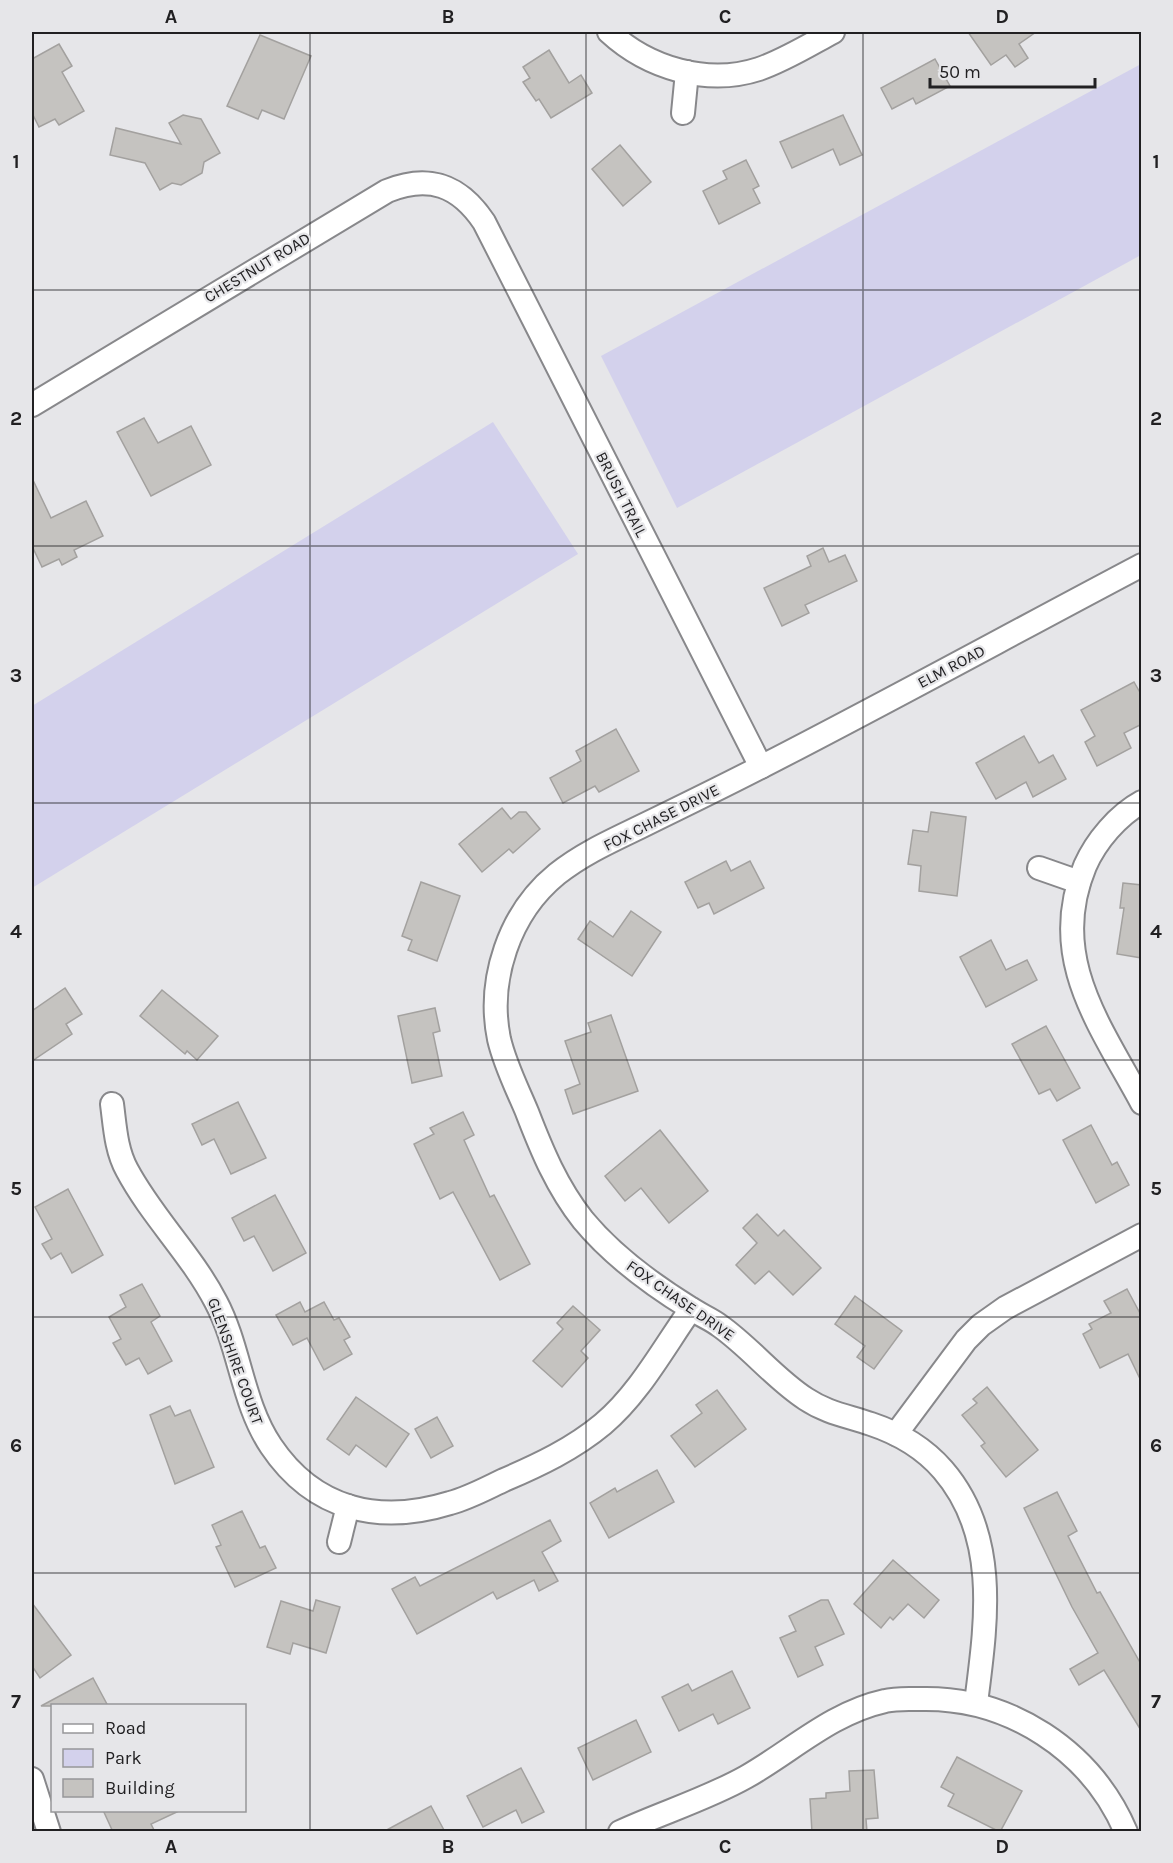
<svg xmlns="http://www.w3.org/2000/svg" width="1173" height="1863" font-family="Karla,sans-serif">
<style>
.green{fill:#d3d1ec}
.building{fill:#c5c3c0;stroke:#a3a19f;stroke-width:1.5}
.lines{fill:none;stroke-linecap:round;stroke-linejoin:round}
.minor-casing{stroke:#88888b;stroke-width:26}
.minor{stroke:#fff;stroke-width:22}
.grid{fill:none;stroke:#212022;stroke-width:1.5;stroke-opacity:0.55}
.labels{text-anchor:middle;stroke-width:4.5;stroke-linejoin:round;paint-order:stroke}
.street-label{font-size:16px;fill:#212022;stroke:#e6e6e9}
.neatline{fill:none;stroke:#212022;stroke-width:2}
.grid-label{font-size:20px;text-anchor:middle;font-weight:bold;fill:#212022}
</style>
<rect width="100%" height="100%" fill="#e6e6e9"/>
<!-- green -->
<g class="green">
<polygon points="1141,64 1141,255 677,508 601,356"/>
<polygon points="493,422 578,554 32,888 32,706"/>
</g>
<!-- building -->
<g class="building">
<polygon points="968,32 1036,32 1019,44 1028,58 1015,67 1006,55 991,65"/>
<polygon points="260,35 311,56 284,119 262,110 258,119 227,106"/>
<polygon points="59,44 72,66 62,72 84,111 59,125 55,119 39,127 32,113 32,59"/>
<polygon points="549,50 569,83 581,75 592,93 551,118 539,99 536,101 523,82 530,78 523,67"/>
<polygon points="935,59 950,86 916,104 913,98 892,109 881,88"/>
<polygon points="183,115 201,119 220,153 204,162 202,173 181,185 172,183 160,190 145,163 110,155 116,128 181,144 169,123"/>
<polygon points="843,115 862,155 840,165 833,149 792,168 780,142"/>
<polygon points="620,145 651,182 623,206 592,169"/>
<polygon points="746,160 759,186 753,189 760,203 719,224 703,191 727,179 723,171"/>
<polygon points="144,418 158,443 191,426 211,465 151,496 117,432"/>
<polygon points="32,478 51,518 86,501 103,536 74,550 77,557 62,565 59,559 42,567 32,546"/>
<polygon points="823,548 829,562 845,555 857,581 805,605 809,613 782,626 764,588 811,566 807,556"/>
<polygon points="1134,682 1142,696 1142,724 1124,733 1131,748 1097,766 1085,742 1095,736 1081,710"/>
<polygon points="616,729 639,771 599,792 595,786 563,803 550,778 581,761 576,751"/>
<polygon points="1024,736 1039,763 1053,755 1066,779 1033,797 1026,782 996,799 976,763"/>
<polygon points="502,808 511,819 519,812 526,812 540,829 513,853 509,849 482,872 459,844"/>
<polygon points="931,812 966,817 957,896 919,891 921,866 908,864 913,830 928,832"/>
<polygon points="726,861 731,871 750,861 764,888 714,914 709,903 698,908 685,882"/>
<polygon points="421,882 460,896 437,961 408,950 412,940 402,936"/>
<polygon points="1123,883 1142,885 1142,958 1117,954 1124,908 1120,908"/>
<polygon points="631,911 661,932 632,976 578,939 590,921 613,937"/>
<polygon points="991,940 1006,970 1027,960 1037,980 986,1007 960,957"/>
<polygon points="65,988 82,1014 66,1024 72,1034 32,1061 32,1011"/>
<polygon points="162,990 218,1036 197,1060 187,1051 185,1054 140,1016"/>
<polygon points="435,1008 440,1031 433,1033 442,1076 412,1083 398,1016"/>
<polygon points="611,1015 638,1091 573,1114 565,1090 580,1084 565,1041 591,1032 588,1023"/>
<polygon points="1046,1026 1080,1088 1057,1101 1050,1089 1039,1094 1012,1044"/>
<polygon points="238,1102 266,1158 231,1174 214,1139 202,1145 192,1124"/>
<polygon points="463,1112 474,1135 464,1140 490,1197 494,1195 530,1264 500,1280 453,1192 440,1199 414,1144 434,1134 430,1128"/>
<polygon points="1091,1125 1112,1165 1117,1162 1129,1185 1096,1203 1063,1140"/>
<polygon points="660,1130 708,1191 669,1223 641,1188 625,1201 605,1176"/>
<polygon points="68,1189 103,1255 72,1273 61,1253 51,1259 42,1244 52,1239 35,1207"/>
<polygon points="275,1195 306,1253 273,1271 254,1236 244,1241 232,1218"/>
<polygon points="757,1214 778,1236 784,1230 821,1268 793,1295 769,1271 755,1284 736,1265 757,1243 743,1228"/>
<polygon points="142,1284 160,1316 151,1322 172,1361 148,1374 139,1358 126,1365 113,1343 121,1339 109,1317 126,1307 120,1295"/>
<polygon points="1127,1289 1142,1317 1142,1383 1128,1354 1100,1368 1083,1334 1092,1329 1089,1324 1111,1313 1104,1301"/>
<polygon points="855,1296 902,1331 874,1369 857,1357 865,1346 835,1324"/>
<polygon points="300,1302 305,1312 324,1302 334,1320 339,1318 350,1337 344,1340 352,1354 324,1370 307,1338 293,1345 276,1315"/>
<polygon points="573,1306 600,1330 581,1351 588,1358 562,1387 533,1361 563,1329 557,1323"/>
<polygon points="987,1387 1038,1450 1006,1477 981,1446 985,1443 962,1415 977,1403 973,1399"/>
<polygon points="717,1390 746,1429 695,1467 671,1436 702,1413 696,1405"/>
<polygon points="356,1397 409,1434 386,1467 356,1445 349,1455 327,1439"/>
<polygon points="170,1406 175,1416 190,1410 214,1467 175,1484 150,1415"/>
<polygon points="437,1417 453,1446 431,1458 415,1429"/>
<polygon points="657,1470 674,1502 609,1538 590,1503 615,1488 617,1492"/>
<polygon points="1057,1492 1077,1531 1068,1536 1097,1593 1100,1592 1142,1666 1142,1732 1104,1670 1079,1685 1070,1669 1098,1653 1072,1607 1024,1508"/>
<polygon points="242,1511 260,1548 265,1546 276,1568 235,1587 216,1547 221,1545 212,1525"/>
<polygon points="550,1520 561,1541 542,1552 558,1581 539,1591 534,1580 497,1599 493,1592 417,1634 392,1589 415,1577 420,1586"/>
<polygon points="893,1560 939,1600 924,1618 908,1604 893,1620 890,1617 881,1628 854,1604"/>
<polygon points="316,1600 340,1607 326,1653 293,1643 290,1654 267,1647 281,1601 313,1611"/>
<polygon points="821,1600 828,1600 844,1634 815,1647 823,1665 798,1677 780,1638 796,1631 789,1616"/>
<polygon points="32,1603 71,1655 40,1678 32,1666"/>
<polygon points="732,1671 750,1708 718,1724 713,1714 679,1731 662,1697 688,1684 692,1691"/>
<polygon points="93,1678 108,1706 41,1706"/>
<polygon points="636,1720 651,1752 593,1780 578,1748"/>
<polygon points="957,1757 1022,1791 1000,1832 948,1806 954,1794 941,1787"/>
<polygon points="521,1768 544,1812 522,1823 516,1810 483,1827 467,1796"/>
<polygon points="874,1770 878,1818 866,1819 867,1832 812,1832 810,1799 826,1798 826,1793 850,1791 849,1771"/>
<polygon points="431,1806 445,1832 383,1832"/>
<polygon points="103,1810 181,1810 151,1824 155,1832 113,1832"/>
</g>
<g class="lines">
<!-- minor casing -->
<g class="minor-casing">
<g id="minor">
<path d="M609,32C648,68 707,86 759,69C785,60 809,45 833,32"/>
<polyline points="683,113 687,72"/>
<path d="M32,405L387,191C429,174 459,185 484,222L761,767"/>
<path d="M1142,802C1118,815 1096,841 1085,866C1047,957 1100,1025 1142,1103"/>
<polyline points="1039,868 1079,882"/>
<path d="M112,1104C115,1127 116,1150 127,1170C152,1217 191,1254 216,1302C240,1347 242,1403 271,1446C314,1510 379,1525 450,1503C469,1498 487,1488 504,1480C539,1465 573,1449 603,1424C639,1394 664,1347 691,1309"/>
<polyline points="896,1434 966,1340 981,1325 1005,1308 1142,1235"/>
<polyline points="339,1542 348,1506"/>
<path d="M976,1703C986,1624 1000,1536 943,1470C924,1448 898,1433 871,1424C848,1416 827,1413 806,1399C775,1379 751,1348 720,1326C711,1319 700,1315 690,1308C651,1284 612,1255 583,1220C557,1187 542,1151 527,1112C517,1088 505,1065 499,1039C487,980 509,913 557,874C582,854 611,841 640,827C679,808 718,789 757,769C886,703 1013,633 1142,565"/>
<polyline points="32,1779 49,1832"/>
<path d="M620,1832C661,1813 707,1799 746,1777C792,1751 831,1713 885,1701C896,1698 909,1699 921,1699C1009,1697 1091,1750 1126,1832"/>
</g>
</g>
<!-- minor -->
<use href="#minor" class="minor"/>
</g>
<!-- grid -->
<path class="grid" d="M310,32V1832M586,32V1832M863,32V1832M32,290H1142M32,546H1142M32,803H1142M32,1060H1142M32,1317H1142M32,1573H1142"/>
<g class="labels">
<!-- street labels -->
<g class="street-label">
<text transform="translate(257 267) rotate(-31)" y="6">CHESTNUT ROAD</text>
<text transform="translate(622 494) rotate(63)" y="6">BRUSH TRAIL</text>
<text transform="translate(951 666) rotate(-28)" y="6">ELM ROAD</text>
<text transform="translate(661 817) rotate(-27)" y="6">FOX CHASE DRIVE</text>
<text transform="translate(681 1300) rotate(35)" y="6">FOX CHASE DRIVE</text>
<text transform="translate(236 1361) rotate(70)" y="6">GLENSHIRE COURT</text>
</g>
</g>
<!-- border -->
<rect width="1173" height="1863" fill="none" stroke="#e6e6e9" stroke-width="66"/>
<!-- legend -->
<rect x="51" y="1704" width="195" height="108" fill="#e6e6e9" stroke="#979799" stroke-width="1.5"/>
<rect x="63" y="1724" width="30" height="9" fill="#ffffff" stroke="#979799" stroke-width="1.5"/>
<text x="105" y="1734" font-size="18" fill="#212022">Road</text>
<rect x="63" y="1749" width="30" height="18" fill="#d3d1ec" stroke="#979799" stroke-width="1.5"/>
<text x="105" y="1764" font-size="18" fill="#212022">Park</text>
<rect x="63" y="1779" width="30" height="18" fill="#c5c3c0" stroke="#979799" stroke-width="1.5"/>
<text x="105" y="1794" font-size="18" fill="#212022">Building</text>
<!-- scale -->
<path d="M930 78v9h165v-9" fill="none" stroke="#212022" stroke-width="3"/>
<text x="939" y="78" font-size="18" fill="#212022" stroke="#e6e6e9" stroke-width="4.5" paint-order="stroke">50 m</text>
<rect x="33" y="33" width="1107" height="1797" class="neatline"/>
<g class="grid-label">
<text x="171" y="23">A</text>
<text x="448" y="23">B</text>
<text x="725" y="23">C</text>
<text x="1002" y="23">D</text>
<text x="16" y="168">1</text>
<text x="1156" y="168">1</text>
<text x="16" y="425">2</text>
<text x="1156" y="425">2</text>
<text x="16" y="682">3</text>
<text x="1156" y="682">3</text>
<text x="16" y="938">4</text>
<text x="1156" y="938">4</text>
<text x="16" y="1195">5</text>
<text x="1156" y="1195">5</text>
<text x="16" y="1452">6</text>
<text x="1156" y="1452">6</text>
<text x="16" y="1708">7</text>
<text x="1156" y="1708">7</text>
<text x="171" y="1853">A</text>
<text x="448" y="1853">B</text>
<text x="725" y="1853">C</text>
<text x="1002" y="1853">D</text>
</g>
</svg>
